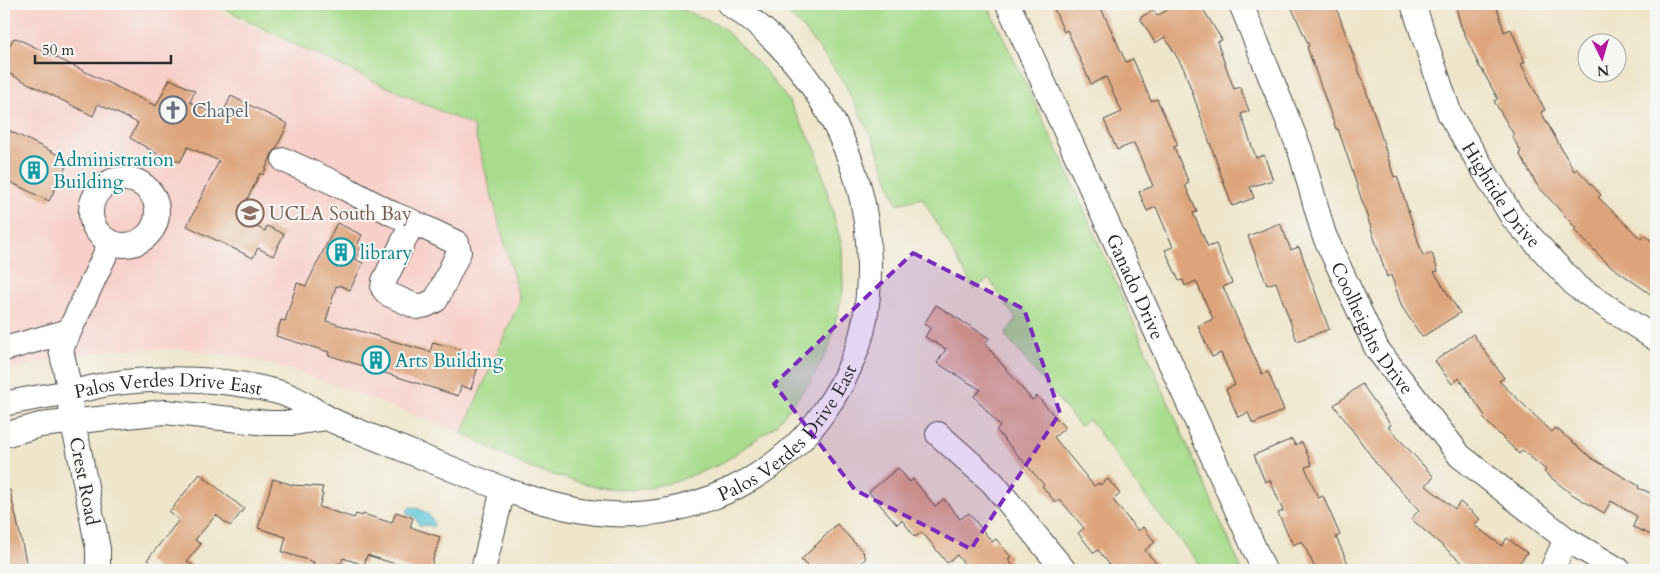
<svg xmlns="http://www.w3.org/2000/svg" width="1660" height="574" font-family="Cardo,serif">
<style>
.built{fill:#f7d0c9}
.green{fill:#a8dc8c;stroke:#6a845c}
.water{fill:#60c8dc;stroke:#467a84}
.building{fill:#dda47b}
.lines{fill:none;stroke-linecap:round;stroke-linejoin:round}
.minor-casing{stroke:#484743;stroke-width:26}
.minor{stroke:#fff;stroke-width:24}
.marked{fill:#7b2cbf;fill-opacity:0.2;stroke:#7b2cbf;stroke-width:4;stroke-dasharray:10 6;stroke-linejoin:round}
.labels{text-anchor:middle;stroke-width:4;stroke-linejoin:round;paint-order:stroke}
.worship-label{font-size:19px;fill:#5b616d;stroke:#f6f6f2;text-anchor:start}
.culture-label{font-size:19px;fill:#0d838f;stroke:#f6f6f2;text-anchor:start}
.street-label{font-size:19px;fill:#2b2b2b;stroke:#f6f6f2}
.education-label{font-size:19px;fill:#785e54;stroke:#f6f6f2;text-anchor:start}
</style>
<rect width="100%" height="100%" fill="#f6f6f2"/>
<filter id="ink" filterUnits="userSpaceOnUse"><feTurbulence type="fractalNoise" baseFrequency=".02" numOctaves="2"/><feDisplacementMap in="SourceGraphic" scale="10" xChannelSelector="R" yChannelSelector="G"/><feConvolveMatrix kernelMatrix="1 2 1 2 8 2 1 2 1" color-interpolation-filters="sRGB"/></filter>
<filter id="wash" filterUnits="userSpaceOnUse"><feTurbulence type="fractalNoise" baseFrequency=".0096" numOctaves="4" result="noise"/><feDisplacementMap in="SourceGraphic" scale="20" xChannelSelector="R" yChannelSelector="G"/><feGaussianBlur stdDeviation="1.12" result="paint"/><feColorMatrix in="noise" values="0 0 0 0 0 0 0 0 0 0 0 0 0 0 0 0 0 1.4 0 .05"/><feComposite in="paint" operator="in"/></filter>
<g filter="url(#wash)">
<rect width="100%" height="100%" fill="#eee5ca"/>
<!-- built -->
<polygon class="built" points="4,4 202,4 473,126 520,300 462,433 310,376 249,358 185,349 121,349 57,358 4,373"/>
<!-- green -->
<g class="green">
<polygon points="215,4 671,4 722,27 762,67 788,100 816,150 842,246 843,291 829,348 811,381 775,426 721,464 675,482 636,490 596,487 529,468 462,433 520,300 473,126 308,51"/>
<polygon points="777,4 987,4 1061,157 1242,570 1204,570 1155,510 1089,419 1080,426 1005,335 1016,319 989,279 974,289 922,198 897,204 873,139 843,81 804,29"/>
</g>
<!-- water -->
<path class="water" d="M410,507C420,507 434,516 434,526L432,527L429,525L420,526L415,517L407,514V511Z"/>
<g id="blocks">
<!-- building -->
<g class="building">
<polygon points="1052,4 1099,4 1126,62 1133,59 1151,101 1157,99 1178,145 1174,147 1189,183 1185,185 1197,212 1193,213 1208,247 1216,244 1232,283 1223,287 1262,374 1268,372 1284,410 1253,424 1248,413 1238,417 1226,389 1235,385 1221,353 1212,357 1198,326 1213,319 1196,281 1185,286 1183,280 1179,281 1165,250 1173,247 1156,207 1147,211 1139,192 1153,186 1134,143 1117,150 1104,120 1122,112 1106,77 1091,84 1067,30 1064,32"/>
<polygon points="1177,4 1200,4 1222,40 1217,42 1234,89 1240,87 1249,111 1241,114 1256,158 1264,155 1273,180 1250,187 1254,198 1232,206 1184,69 1165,37 1155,43 1140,18 1153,10 1157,16"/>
<polygon points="1290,4 1335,4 1375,116 1394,177 1397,176 1423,256 1432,253 1438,271 1434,272 1460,313 1422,337 1402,307 1391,275 1387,277 1345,149 1338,129 1336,129 1307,47 1309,46"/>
<polygon points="1455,4 1496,4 1504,32 1511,29 1525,62 1521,64 1545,110 1541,112 1574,171 1577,169 1601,195 1598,197 1641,239 1644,235 1656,244 1656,298 1608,264 1574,230 1576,228 1537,185 1519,153 1521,152 1512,136 1514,135 1494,101 1498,99 1481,68 1480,68 1461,26"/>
<polygon points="16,38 156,106 170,79 195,91 190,102 221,117 231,96 288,124 276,149 272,154 263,175 260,173 238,218 265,231 267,226 284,234 273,256 258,248 253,258 187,226 219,161 188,147 180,162 164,154 163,157 130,138 138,123 98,104 93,116 4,71 4,58 13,39"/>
<polygon points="4,128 69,160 49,201 4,179"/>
<polygon points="337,223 362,235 358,243 362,245 355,259 363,263 350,290 339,285 338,287 336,286 326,321 430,352 433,342 462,350 459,361 478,367 471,389 461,386 458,396 328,355 329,352 276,336 281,320 285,321 297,283 306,286"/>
<polygon points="1280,223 1291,250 1299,247 1329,329 1297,341 1276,282 1267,285 1248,236"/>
<polygon points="936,305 989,338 985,344 1032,400 1037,396 1065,428 1054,437 1094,486 1099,483 1100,485 1108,479 1120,494 1113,500 1138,531 1143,527 1155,542 1145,550 1162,570 1114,570 1098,550 1094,553 1078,533 1084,528 1062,502 1059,500 1056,503 1042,486 1044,485 996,430 1000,426 974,396 981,390 937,363 946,349 925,337 930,328 924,324"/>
<polygon points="1473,334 1504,378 1499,381 1552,432 1556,428 1593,459 1639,486 1638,488 1656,495 1656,537 1633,527 1637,516 1611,501 1604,513 1570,493 1544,472 1546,470 1522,450 1519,454 1483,418 1485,416 1459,378 1452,384 1435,361"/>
<polygon points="1362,384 1391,425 1388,427 1434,477 1425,485 1455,509 1460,502 1480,519 1474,525 1502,546 1507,538 1527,553 1514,570 1471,570 1411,519 1419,510 1379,467 1334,405"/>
<polygon points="1292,439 1295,445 1302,442 1312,465 1305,467 1318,498 1323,496 1340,535 1336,537 1351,570 1316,570 1302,541 1293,545 1278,513 1283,511 1270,480 1265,482 1254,455"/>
<polygon points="898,468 910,482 913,479 935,506 944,499 960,519 969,513 992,542 996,539 1011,557 1008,559 1016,570 969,570 957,555 947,563 922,532 915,537 902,520 897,524 869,492"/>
<polygon points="200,474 244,509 230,526 216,515 195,540 201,544 187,561 199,570 159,570 147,560 179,520 169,512"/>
<polygon points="273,479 293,485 323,487 321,493 323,494 319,507 354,518 356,514 362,516 363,514 392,523 396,512 413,518 410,527 440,537 430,570 414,570 367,555 364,565 343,558 341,564 337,563 335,570 311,570 314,562 282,552 286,537 258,528"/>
<polygon points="10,490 28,570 4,570 4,491"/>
<polygon points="837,524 864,553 863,554 866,558 854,570 811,570 801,560"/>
</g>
</g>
</g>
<g filter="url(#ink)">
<use href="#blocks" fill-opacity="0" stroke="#484743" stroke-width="1"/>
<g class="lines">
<!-- minor casing -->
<g class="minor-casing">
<g id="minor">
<path id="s1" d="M1008,4L1264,570"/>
<path id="s2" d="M1241,4L1300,150L1324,235L1377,349L1460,456L1566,539L1619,570"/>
<path id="s3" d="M1413,4L1450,115L1513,218L1576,286L1656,339"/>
<polyline points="284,160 339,185 393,214 413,222 384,281 383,288 388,294 417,307 426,305 436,300 459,252 457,243 413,222"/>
<circle cx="124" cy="212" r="33"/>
<polyline points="4,349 69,331"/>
<path id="s4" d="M4,404C26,399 48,396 70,392C84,390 97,386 110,384C164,376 225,378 278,392C301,398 316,414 338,423C377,439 417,455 457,471C555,511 635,537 736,487C770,470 801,445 823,413C836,395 847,376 855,354C874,308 872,235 859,187C838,114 794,45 729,4"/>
<polyline points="938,434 992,482 1064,570"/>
<polyline points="4,435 40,425 165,412 268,423 294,423 327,418"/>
<polyline points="98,570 98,549 78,445 72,422 70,392 61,349 111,242"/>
<polyline points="483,570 503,490"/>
<polyline points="1552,570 1566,539"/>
</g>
</g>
<!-- minor -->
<use href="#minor" class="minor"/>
</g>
</g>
<!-- marked area -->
<path class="marked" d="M913,253L1024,309L1060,413L971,549L855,490L774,384Z"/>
<!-- icons -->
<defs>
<g id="church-ring" transform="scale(1.4375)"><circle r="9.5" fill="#f6f6f2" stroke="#6b7280" stroke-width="1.5"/><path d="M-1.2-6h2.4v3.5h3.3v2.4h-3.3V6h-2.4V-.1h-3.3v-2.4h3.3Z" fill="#6b7280"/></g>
<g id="building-ring" transform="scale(1.4375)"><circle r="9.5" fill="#f6f6f2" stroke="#0f9aa8" stroke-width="1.5"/><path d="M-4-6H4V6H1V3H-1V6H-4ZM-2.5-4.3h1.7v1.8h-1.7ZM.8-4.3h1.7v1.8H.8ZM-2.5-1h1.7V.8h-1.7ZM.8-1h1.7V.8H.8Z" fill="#0f9aa8"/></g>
<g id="university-ring" transform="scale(1.4375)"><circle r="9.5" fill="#f6f6f2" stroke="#8d6e63" stroke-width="1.5"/><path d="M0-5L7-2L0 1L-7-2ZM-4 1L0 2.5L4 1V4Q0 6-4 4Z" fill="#8d6e63"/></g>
</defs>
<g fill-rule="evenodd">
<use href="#church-ring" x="173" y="110"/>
<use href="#building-ring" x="34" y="170"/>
<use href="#university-ring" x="250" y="213"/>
<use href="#building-ring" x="341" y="252"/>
<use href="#building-ring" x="376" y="360"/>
</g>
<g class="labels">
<!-- worship labels -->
<g class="worship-label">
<text x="192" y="117">Chapel</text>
</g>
<!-- culture labels -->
<g class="culture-label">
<text x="53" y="166">Administration<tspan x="53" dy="22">Building</tspan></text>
<text x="360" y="259">library</text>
<text x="395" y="367">Arts Building</text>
</g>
<!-- street labels -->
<g class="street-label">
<text dy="7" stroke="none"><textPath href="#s3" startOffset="212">Hightide Drive</textPath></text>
<text dy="7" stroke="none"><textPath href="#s1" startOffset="310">Ganado Drive</textPath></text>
<text dy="7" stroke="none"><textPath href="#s2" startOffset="351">Coolheights Drive</textPath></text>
<text dy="7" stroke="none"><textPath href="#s4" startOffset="166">Palos Verdes Drive East</textPath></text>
<text dy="7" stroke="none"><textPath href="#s4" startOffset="839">Palos Verdes Drive East</textPath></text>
<text transform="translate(85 481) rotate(79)" y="7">Crest Road</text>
</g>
<!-- education labels -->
<g class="education-label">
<text x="269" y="220">UCLA South Bay</text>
</g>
</g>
<!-- margin -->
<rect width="1660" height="574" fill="none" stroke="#f6f6f2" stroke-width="20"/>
<!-- north arrow -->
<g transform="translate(1602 58) rotate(175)"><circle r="24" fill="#f6f6f2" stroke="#a5a5a2"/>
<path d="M0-4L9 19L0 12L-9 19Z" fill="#b5179e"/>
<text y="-8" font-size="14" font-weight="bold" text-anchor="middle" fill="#2b2b2b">N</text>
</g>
<!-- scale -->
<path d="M35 55v8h136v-8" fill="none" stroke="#2b2b2b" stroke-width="2.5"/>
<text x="42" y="55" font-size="15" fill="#2b2b2b" stroke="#f6f6f2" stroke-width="4" paint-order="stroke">50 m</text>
</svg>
